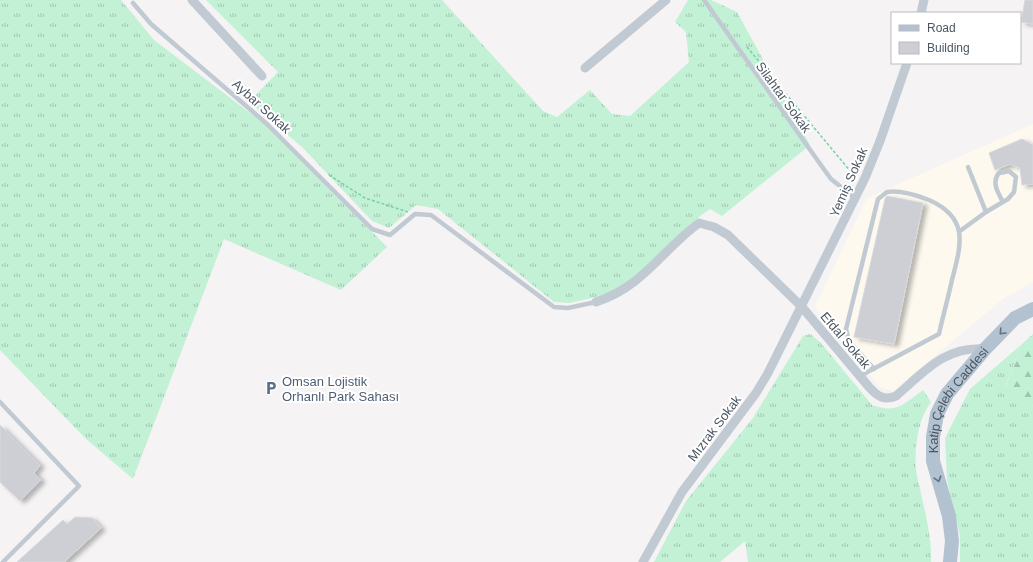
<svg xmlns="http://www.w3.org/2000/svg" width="1033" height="562" font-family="Helvetica,sans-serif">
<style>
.commercial{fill:#fdf9ef}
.grass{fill:url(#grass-tufts)}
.forest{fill:url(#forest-firs)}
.building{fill:#cdcfd5;stroke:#d7d9de;filter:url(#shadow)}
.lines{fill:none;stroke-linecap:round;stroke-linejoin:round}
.path{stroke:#7ad0a6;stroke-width:1.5;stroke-dasharray:3 2;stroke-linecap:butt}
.lane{stroke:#c1cad2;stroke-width:4.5}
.street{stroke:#c1cad2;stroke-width:9}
.primary{stroke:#b3c2d1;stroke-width:14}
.oneway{stroke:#64717d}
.labels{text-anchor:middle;stroke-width:4;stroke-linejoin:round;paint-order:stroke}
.street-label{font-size:13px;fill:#4a5661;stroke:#fff}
.service-label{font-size:13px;fill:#4e5e75;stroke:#fff;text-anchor:start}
</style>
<defs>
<pattern id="grass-tufts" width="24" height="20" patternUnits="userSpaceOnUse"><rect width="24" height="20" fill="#c3f1d5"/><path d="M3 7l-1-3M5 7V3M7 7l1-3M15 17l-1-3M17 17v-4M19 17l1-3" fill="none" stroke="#a0c6b0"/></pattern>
<pattern id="forest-firs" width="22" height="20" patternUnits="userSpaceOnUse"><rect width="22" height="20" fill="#c3f1d5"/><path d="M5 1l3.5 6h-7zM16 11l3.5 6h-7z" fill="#a0c6b0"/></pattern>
<filter id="shadow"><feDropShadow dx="4.5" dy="2.5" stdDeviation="2" flood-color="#0004"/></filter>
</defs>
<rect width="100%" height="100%" fill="#f5f3f3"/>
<!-- commercial -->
<polygon class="commercial" points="1033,124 1033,282 1003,299 893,391 881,388 817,311 816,304 867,198"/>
<!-- grass -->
<g class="grass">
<polygon points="0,0 121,0 154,40 266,125 387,247 341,290 224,239 133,479 86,439 0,350"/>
<polygon points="206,0 442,0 543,111 557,117 590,90 612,114 630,116 689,62 686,32 675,22 688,0 711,0 737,12 810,145 722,216 710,209 700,216 629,283 601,296 569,303 554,302 438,209 416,205 389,228 372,221 303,148 249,102 278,72"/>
<path d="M810,334L820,342L872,405C897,414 904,404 923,390L931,402C918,419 914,448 916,470C917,478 920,487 921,494C926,516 932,540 931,562H748L745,541L720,562H654L686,501L753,418L803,336Z"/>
<polygon points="1021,345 1005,387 1033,406 1033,562 960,562 960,536 947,480 945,438 970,389"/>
</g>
<!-- forest -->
<polygon class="forest" points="1033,334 1033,406 1005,388 1021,345"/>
<!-- building -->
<g class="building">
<polygon points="1025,0 1033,0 1033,24 1021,22"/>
<polygon points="1022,139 1033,145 1033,184 1022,185 1020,168 1010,164 995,170 989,153"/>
<polygon points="887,196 923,203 894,344 854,337 885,199"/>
<polygon points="0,425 40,465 34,473 41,480 20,501 0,482"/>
<polygon points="75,517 92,518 101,528 64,562 17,562 63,520 67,524"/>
</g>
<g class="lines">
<!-- path -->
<g class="path">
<polyline points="747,47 856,178"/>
<polyline points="329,175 365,198 408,212"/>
</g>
<!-- lane -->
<g class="lane">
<polyline points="704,0 823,168 831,179 855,198"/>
<polyline points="133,3 151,24 267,124 372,229 390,235 415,214 431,215 554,307 568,308 596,302"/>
<polyline points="968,167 986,212"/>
<path d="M960,231L986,212L1008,199L1014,192L1016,177L1009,171L999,173C991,182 998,193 1003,202"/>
<path d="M860,376L939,334C943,316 948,298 952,280C961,245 970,218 929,200C916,195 900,190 887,192L878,199L846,329L849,341L874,369"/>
<polyline points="0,402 79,486 3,562"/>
</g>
<!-- street -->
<g class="street">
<polyline points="192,0 262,76"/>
<polyline points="921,13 924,0"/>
<polyline points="585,68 666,0"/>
<path d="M596,302C644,286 661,251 699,223L714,227L728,235L802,307L869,387C877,396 884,401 896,396C924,372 945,346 985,349"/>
<polyline points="643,562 682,492 756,393 768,373 865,178 880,141 907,63"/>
</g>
<!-- primary -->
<path class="primary" id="s1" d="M950,562L952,541L949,516L933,461V437L937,414L947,394L985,349L1015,318L1033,309"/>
</g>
<!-- one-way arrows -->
<defs><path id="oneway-chevron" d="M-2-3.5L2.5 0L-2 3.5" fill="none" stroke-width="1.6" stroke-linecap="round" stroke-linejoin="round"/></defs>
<g class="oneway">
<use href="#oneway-chevron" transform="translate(1002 332) rotate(133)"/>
<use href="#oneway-chevron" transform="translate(938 479) rotate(74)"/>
</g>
<!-- icons -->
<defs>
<g id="parking-bare" transform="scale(1.08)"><path d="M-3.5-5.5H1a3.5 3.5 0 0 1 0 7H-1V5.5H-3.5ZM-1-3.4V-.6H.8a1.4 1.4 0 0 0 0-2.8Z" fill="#5c6f8a" stroke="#fff" stroke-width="2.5" paint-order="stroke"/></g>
</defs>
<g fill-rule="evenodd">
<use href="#parking-bare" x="271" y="388"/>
</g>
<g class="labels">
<!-- street labels -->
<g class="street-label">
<text transform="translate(784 97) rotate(54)" y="5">Silahtar Sokak</text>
<text transform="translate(262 106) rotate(42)" y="5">Aybar Sokak</text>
<text transform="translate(848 182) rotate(-66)" y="5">Yemiş Sokak</text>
<text transform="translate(846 340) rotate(50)" y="5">Efdal Sokak</text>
<text dy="5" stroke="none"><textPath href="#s1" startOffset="172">Katip Çelebi Caddesi</textPath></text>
<text transform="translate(714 428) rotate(-53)" y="5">Mızrak Sokak</text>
</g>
<!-- service labels -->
<g class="service-label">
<text x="282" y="386">Omsan Lojistik<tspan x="282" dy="15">Orhanlı Park Sahası</tspan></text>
</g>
</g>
<!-- legend -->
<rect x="891" y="12" width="130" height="52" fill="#ffffff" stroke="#b7bbc0"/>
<rect x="899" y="25" width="20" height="6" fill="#b3c2d1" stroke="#b7bbc0"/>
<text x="927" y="32" font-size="12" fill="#4a5661">Road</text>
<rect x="899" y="42" width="20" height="12" fill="#cdcfd5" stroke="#b7bbc0"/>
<text x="927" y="52" font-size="12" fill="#4a5661">Building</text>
</svg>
